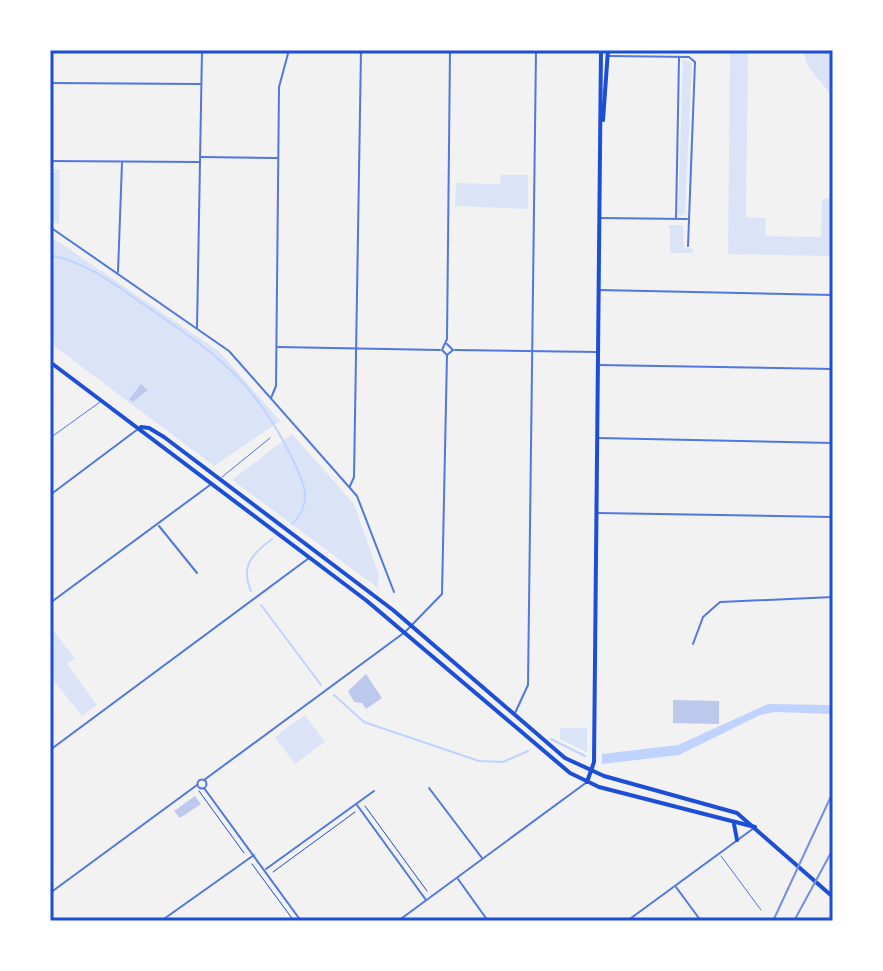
<svg xmlns="http://www.w3.org/2000/svg" width="883" height="971" font-family="Signika,sans-serif">
<style>
.green{fill:#dbe4f7}
.water{fill:#bfd3fe}
.lines{fill:none;stroke-linecap:round;stroke-linejoin:round}
.stream{stroke:#bfd3fe;stroke-width:2}
.building{fill:#bdc9ec}
.path{stroke:#1d4ed8;stroke-width:1}
.service{stroke:#5277de;stroke-width:1}
.minor{stroke:#5277de;stroke-width:2}
.primary{stroke:#1d4ed8;stroke-width:4}
.rail{stroke:#7290e2;stroke-width:2}
.neatline{fill:none;stroke:#1d4ed8;stroke-width:3}
</style>
<rect width="100%" height="100%" fill="#f2f2f2"/>
<!-- green -->
<g class="green">
<path d="M730,50L748,53L746,217L766,218L765,236L821,237L822,199L831,198C831,173 837,125 833,103C829,82 802,72 805,50H833V256L728,254Z"/>
<polygon points="683,59 692,63 685,213 682,216 678,213"/>
<polygon points="51,168 60,170 59,225 51,219"/>
<polygon points="501,175 528,175 528,209 455,206 456,183 500,184"/>
<polygon points="667,225 683,225 684,248 693,249 693,253 670,253 670,229"/>
<polygon points="50,236 220,352 280,421 214,466 50,343"/>
<polygon points="292,434 354,504 379,575 378,588 232,480"/>
<polygon points="50,626 75,659 67,664 97,705 82,716 50,676"/>
<polygon points="305,715 325,742 295,764 275,737"/>
<polygon points="560,728 587,728 587,752 560,739"/>
</g>
<!-- water -->
<polygon class="water" points="768,704 833,705 833,714 775,712 760,715 679,755 602,764 602,754 678,745"/>
<g class="lines">
<!-- stream -->
<g class="stream">
<path d="M50,255C88,263 114,284 146,306C217,355 253,378 292,458C304,482 314,503 292,524"/>
<path d="M251,591C240,566 252,554 272,539"/>
<polyline points="261,605 321,685"/>
<polyline points="334,695 364,722 479,761 503,762 528,751"/>
<polyline points="551,739 585,756"/>
</g>
</g>
<!-- building -->
<g class="building">
<polygon points="141,384 148,390 133,402 129,399"/>
<polygon points="366,674 382,698 366,709 362,703 354,702 348,691"/>
<polygon points="673,700 719,701 719,724 673,723"/>
<polygon points="195,796 201,804 180,818 174,811"/>
</g>
<g class="lines">
<!-- path -->
<g class="path">
<polyline points="199,791 244,853"/>
<polyline points="365,806 427,891"/>
<polyline points="252,864 294,921"/>
<polyline points="273,872 355,812"/>
</g>
<!-- service -->
<g class="service">
<polyline points="50,438 100,402"/>
<polyline points="222,477 270,438"/>
<polyline points="721,856 761,910"/>
</g>
<!-- minor -->
<g class="minor">
<polyline points="609,56 689,57 695,62 688,246"/>
<polyline points="50,83 201,84"/>
<polyline points="201,157 277,158"/>
<polyline points="50,161 199,162"/>
<polyline points="601,218 687,219"/>
<polyline points="676,219 679,58"/>
<polyline points="50,227 229,351 357,496 394,592"/>
<polyline points="118,272 122,163"/>
<polyline points="599,290 833,295"/>
<polyline points="197,328 202,50"/>
<polyline points="447,344 453,350 447,355 442,350 447,339 450,50"/>
<polyline points="278,347 440,350"/>
<polyline points="455,350 597,352"/>
<polyline points="598,365 833,369"/>
<polyline points="271,398 276,386 279,87 289,50"/>
<polyline points="598,438 833,443"/>
<polyline points="350,486 354,477 361,50"/>
<polyline points="50,495 138,429"/>
<polyline points="598,513 833,517"/>
<polyline points="159,526 197,573"/>
<polyline points="50,603 210,485"/>
<polyline points="693,644 703,617 720,602 833,597"/>
<polyline points="515,713 528,685 536,50"/>
<polyline points="50,750 309,558"/>
<circle cx="202" cy="784" r="4.5"/>
<polyline points="204,780 405,632 442,594 447,355"/>
<polyline points="204,788 301,921"/>
<polyline points="429,788 482,858"/>
<polyline points="357,805 426,900"/>
<polyline points="266,869 374,791"/>
<polyline points="458,879 488,921"/>
<polyline points="676,887 701,921"/>
<polyline points="50,893 197,785"/>
<polyline points="161,921 254,855"/>
<polyline points="398,921 587,782"/>
<polyline points="627,921 754,828"/>
</g>
<!-- primary -->
<g class="primary">
<polyline points="603,120 608,50"/>
<polyline points="50,362 367,601 570,773 599,787 755,827"/>
<polyline points="141,427 149,428 164,437 393,610 565,758 604,776 737,813 833,897"/>
<polyline points="587,782 594,762 601,50"/>
<polyline points="734,824 737,840"/>
</g>
<!-- rail -->
<g class="rail">
<polyline points="773,921 833,792"/>
<polyline points="794,921 833,849"/>
</g>
</g>
<!-- border -->
<rect width="883" height="971" fill="none" stroke="#ffffff" stroke-width="104"/>
<rect x="52" y="52" width="779" height="867" class="neatline"/>
</svg>
